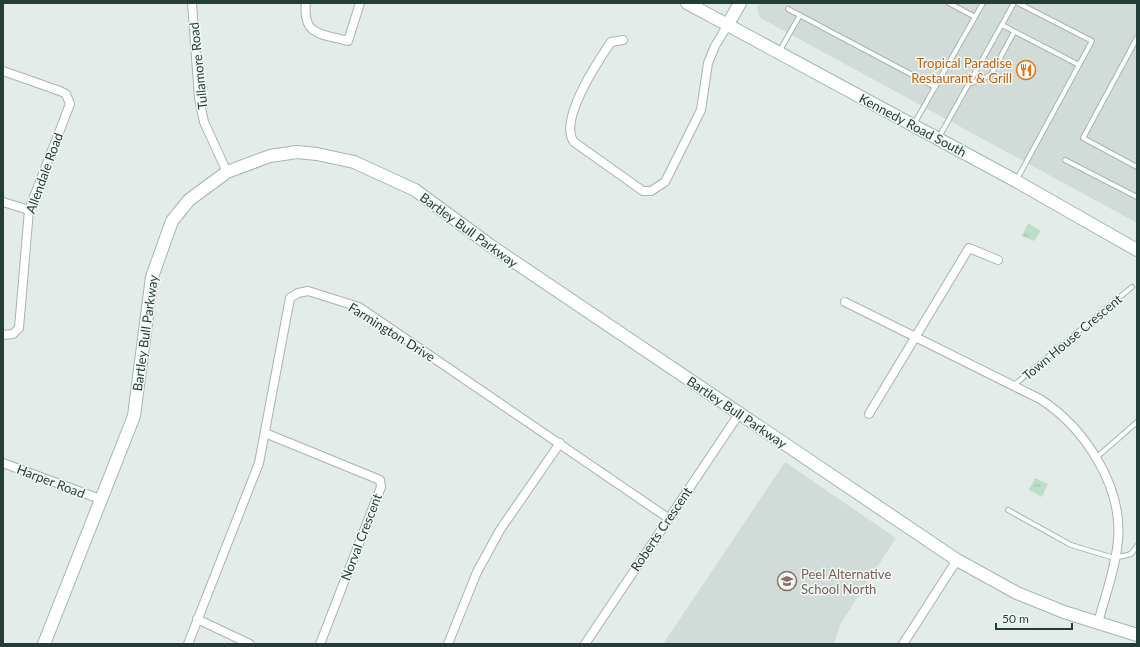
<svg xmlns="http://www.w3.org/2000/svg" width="1140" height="647" font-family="Lato,sans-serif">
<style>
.built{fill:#d1dcd8}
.grass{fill:url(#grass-tufts)}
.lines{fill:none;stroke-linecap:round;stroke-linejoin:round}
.lane-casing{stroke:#a6b4b0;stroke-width:6}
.street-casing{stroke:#a6b4b0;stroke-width:10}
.secondary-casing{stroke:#a1b8b2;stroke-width:14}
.lane{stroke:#fff;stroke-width:4}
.street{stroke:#fff;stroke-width:8}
.secondary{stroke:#fff;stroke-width:12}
.labels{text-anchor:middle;stroke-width:3;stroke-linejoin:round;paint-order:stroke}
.food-label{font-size:13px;fill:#c56008;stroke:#f3f9f7;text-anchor:end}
.street-label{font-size:13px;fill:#233d38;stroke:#f3f9f7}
.education-label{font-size:13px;fill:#785e54;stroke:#f3f9f7;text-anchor:start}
</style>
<defs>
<pattern id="grass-tufts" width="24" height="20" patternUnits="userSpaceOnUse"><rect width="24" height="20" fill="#bcddc8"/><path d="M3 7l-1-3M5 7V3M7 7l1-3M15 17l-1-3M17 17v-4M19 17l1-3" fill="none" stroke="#a1bfad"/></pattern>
</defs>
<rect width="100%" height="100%" fill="#e3ece9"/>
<!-- built -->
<g class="built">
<polygon points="760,3 1137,3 1137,223 759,17 757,8"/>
<polygon points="785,462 896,538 841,623 834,644 663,644"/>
</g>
<!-- grass -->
<g class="grass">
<polygon points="1028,223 1041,231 1034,241 1022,236"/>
<polygon points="1035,478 1048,484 1042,497 1029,490"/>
</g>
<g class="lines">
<!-- lane casing -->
<g class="lane-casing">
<g id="lane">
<polyline points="949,3 975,17"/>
<polyline points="788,9 935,87"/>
<polyline points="1002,25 1079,65"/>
<polyline points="1137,38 1083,138 1137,167"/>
<polyline points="779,52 800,15"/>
<polyline points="969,84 991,75 1014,32"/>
<polyline points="914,124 983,3"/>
<polyline points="939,137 1014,3"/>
<polyline points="1065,160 1137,197"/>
<polyline points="1016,181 1092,41 1018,3"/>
<polyline points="1013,386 1132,287"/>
<polyline points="1097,457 1137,422"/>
<polyline points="1008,510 1071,545 1114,558 1131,554 1137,546"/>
</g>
</g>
<!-- street casing -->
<g class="street-casing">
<g id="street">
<polyline points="192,3 199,98 204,122 227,172"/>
<path d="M306,3C302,36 322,34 348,41L360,3"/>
<path d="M623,40L611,42C598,61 558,121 574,142L643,191H651L665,182L701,110L708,63L715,46L727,26"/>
<polyline points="3,71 60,91 66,94 70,104 29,210 19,328 13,334 3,335"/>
<polyline points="3,202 29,210"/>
<path d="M845,302L1040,399C1084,427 1123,486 1118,540C1116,567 1105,596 1098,623"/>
<polyline points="869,414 969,248 998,260"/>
<polyline points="265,433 380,480 381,487 320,644"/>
<polyline points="3,463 100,499"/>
<polyline points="197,619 250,644"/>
<polyline points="188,644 259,463 290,298 298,293 308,291 359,307 668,518"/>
<polyline points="448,644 477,572 500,530 560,443"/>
<polyline points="585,644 739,414"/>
<polyline points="903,644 957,560"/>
</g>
</g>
<!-- secondary casing -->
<g class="secondary-casing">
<g id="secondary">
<polyline points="687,3 1016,181 1137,250"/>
<polyline points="727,26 740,3"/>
<polyline points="44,644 134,416 152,277 172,221 189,200 227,172 270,156 297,152 317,154 354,162 415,190 491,246 957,560 1017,593 1064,612 1137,635"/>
</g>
</g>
<!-- lane -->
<use href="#lane" class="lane"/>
<!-- street -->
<use href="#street" class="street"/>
<!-- secondary -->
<use href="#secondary" class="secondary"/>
</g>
<!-- icons -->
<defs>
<g id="restaurant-ring" transform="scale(1)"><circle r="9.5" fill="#f3f9f7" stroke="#e8710a" stroke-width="1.5"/><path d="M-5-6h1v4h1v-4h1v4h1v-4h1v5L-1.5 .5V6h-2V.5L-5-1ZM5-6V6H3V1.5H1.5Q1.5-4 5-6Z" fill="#e8710a"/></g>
<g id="school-ring" transform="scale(1)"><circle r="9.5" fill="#f3f9f7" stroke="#8d6e63" stroke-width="1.5"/><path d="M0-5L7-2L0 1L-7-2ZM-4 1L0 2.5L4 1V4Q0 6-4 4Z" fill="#8d6e63"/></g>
</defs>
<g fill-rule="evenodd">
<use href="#restaurant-ring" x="1026" y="70"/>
<use href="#school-ring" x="787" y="581"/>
</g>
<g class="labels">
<!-- food labels -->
<g class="food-label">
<text x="1012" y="68">Tropical Paradise<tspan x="1012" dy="15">Restaurant &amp; Grill</tspan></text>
</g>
<!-- street labels -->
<g class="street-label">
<text transform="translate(198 66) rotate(-96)" y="5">Tullamore Road</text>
<text transform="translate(913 125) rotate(28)" y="5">Kennedy Road South</text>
<text transform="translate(44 173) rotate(-70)" y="5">Allendale Road</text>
<text transform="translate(469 230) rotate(36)" y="5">Bartley Bull Parkway</text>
<text transform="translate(392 332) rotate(32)" y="5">Farmington Drive</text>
<text transform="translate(145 333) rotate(-82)" y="5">Bartley Bull Parkway</text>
<text transform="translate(1072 337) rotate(-40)" y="5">Town House Crescent</text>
<text transform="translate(737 412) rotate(34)" y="5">Bartley Bull Parkway</text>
<text transform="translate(51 481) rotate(21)" y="5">Harper Road</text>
<text transform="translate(661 529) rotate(-56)" y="5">Roberts Crescent</text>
<text transform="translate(361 537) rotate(-69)" y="5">Norval Crescent</text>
</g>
<!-- education labels -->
<g class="education-label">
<text x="801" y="579">Peel Alternative<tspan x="801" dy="15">School North</tspan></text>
</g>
</g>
<!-- border -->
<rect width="1140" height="647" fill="none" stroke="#233d38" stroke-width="8"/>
<!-- scale -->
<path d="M996 623v6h76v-6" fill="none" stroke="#233d38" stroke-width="2"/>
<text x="1002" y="623" font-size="12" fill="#233d38" stroke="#f3f9f7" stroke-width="3" paint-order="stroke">50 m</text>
</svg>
